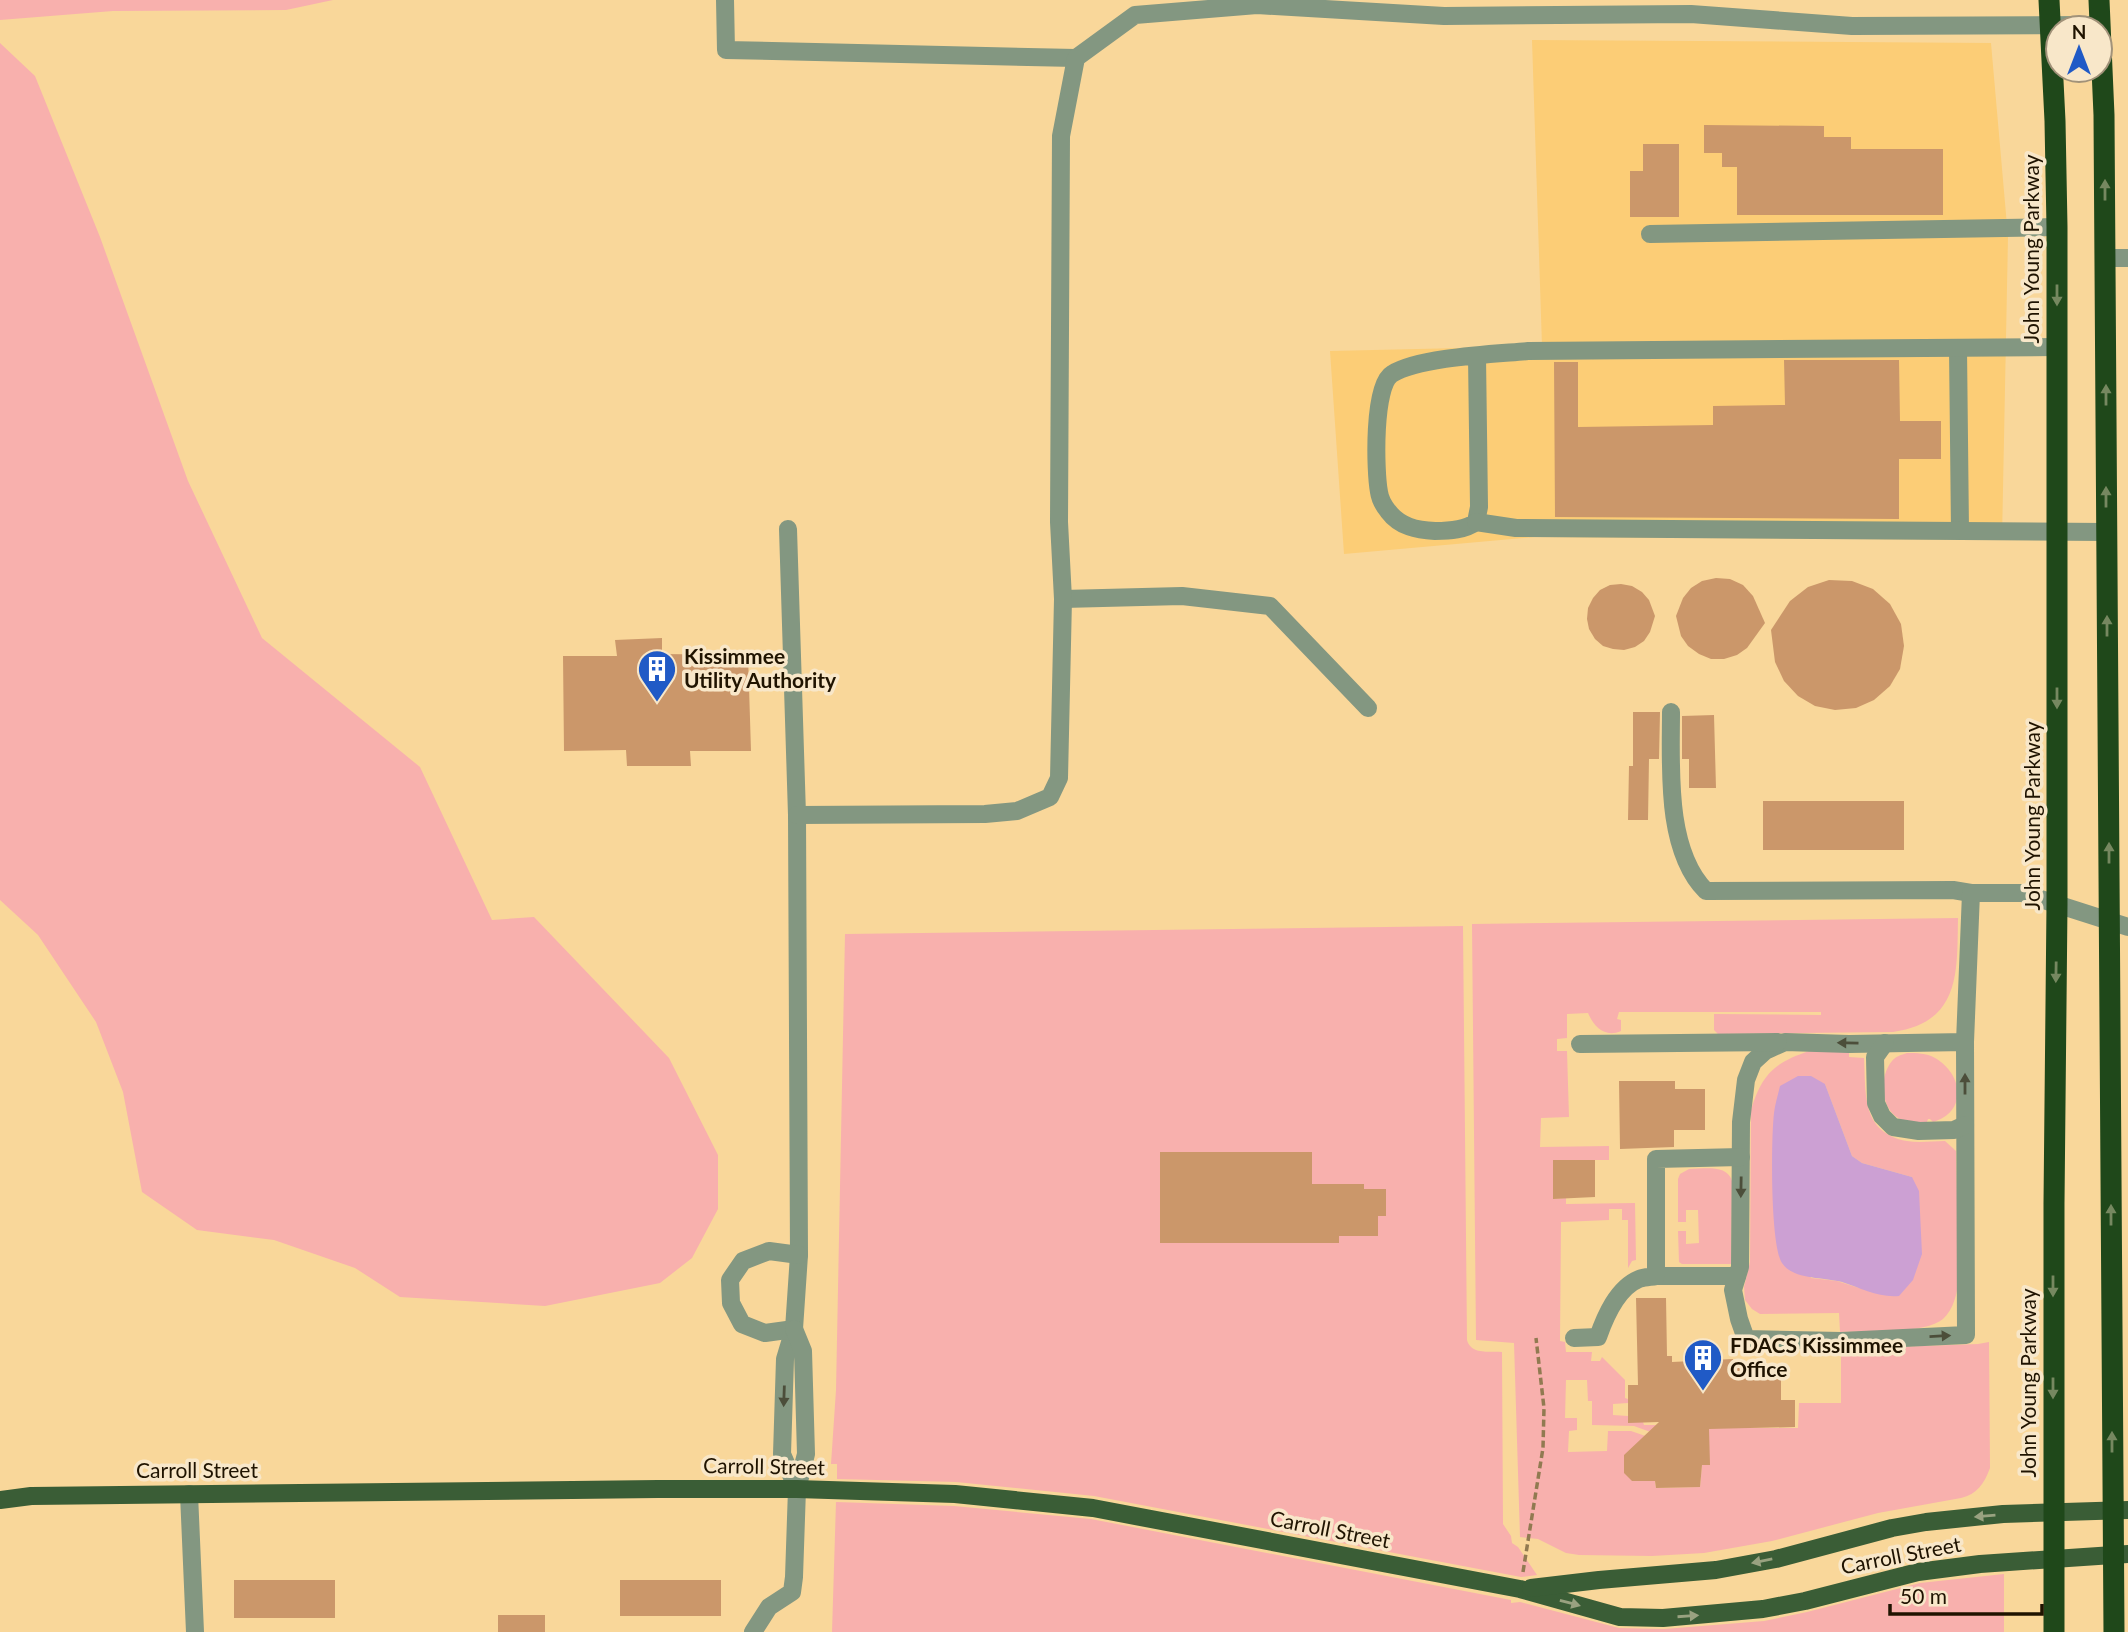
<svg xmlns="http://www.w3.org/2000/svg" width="2128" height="1632" font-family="Lato,sans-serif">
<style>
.built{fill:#fccd76}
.green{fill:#f8b0ad;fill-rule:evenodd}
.water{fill:#cca0d3}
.building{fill:#cb976a}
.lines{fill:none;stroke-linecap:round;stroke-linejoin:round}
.path{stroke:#917a51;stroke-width:3.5;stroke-dasharray:7 3.5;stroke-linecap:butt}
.minor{stroke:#839781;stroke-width:18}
.major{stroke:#3a5d36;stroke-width:18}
.highway{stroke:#1f481a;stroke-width:21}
.oneway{fill:#768860}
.oneway2{fill:#4c4e3a}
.oneway3{fill:#99a280}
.labels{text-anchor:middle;stroke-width:7;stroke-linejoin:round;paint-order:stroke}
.street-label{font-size:21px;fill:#1f1300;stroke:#f8e7c9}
.poi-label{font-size:21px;font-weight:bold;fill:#1f1300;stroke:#f8e7c9;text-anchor:start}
</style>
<rect width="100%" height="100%" fill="#f9d79a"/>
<!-- built -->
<polygon class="built" points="1532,40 1991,43 2008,237 2002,540 1535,537 1344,554 1330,351 1542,346"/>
<!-- green -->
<g class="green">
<polygon points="0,0 333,0 286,10 113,11 0,20"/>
<polygon points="0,43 35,76 100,237 188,481 262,638 420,767 492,920 534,917 669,1058 718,1155 718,1209 692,1258 660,1283 545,1306 400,1297 355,1268 274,1240 197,1230 142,1192 123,1092 96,1022 38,935 0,900"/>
<path d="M1958,918C1957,972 1961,1022 1893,1032L1718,1034L1714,1030V1014L1821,1015V1012H1619L1617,1019L1621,1020V1031C1605,1038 1594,1027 1588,1013L1567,1014V1038L1557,1039V1051H1567L1569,1117L1541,1118L1540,1147L1609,1146V1160H1553V1199L1566,1198V1204L1635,1203L1636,1260L1632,1261L1628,1268V1220H1622V1209H1609V1220L1561,1222L1560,1341L1565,1342L1566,1352H1592L1591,1361H1600L1602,1357L1625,1380V1398L1628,1399V1403L1613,1404V1415L1628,1416L1643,1422L1644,1425H1671L1667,1438L1634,1426L1592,1425V1401H1588L1587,1380H1566L1565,1418H1577V1430L1569,1431L1568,1452L1607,1451L1608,1431H1631L1663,1442L1632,1481H1655L1656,1488L1700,1487L1702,1465H1710L1695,1424L1730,1428H1798L1799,1403H1841V1349L1978,1344L1989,1342L1990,1468C1984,1484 1977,1494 1961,1498L1878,1513L1772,1541L1704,1553L1652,1556L1579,1555L1566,1553L1538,1539L1520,1537L1514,1343L1476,1340L1472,924Z"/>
<path d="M1463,926L1467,1340C1471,1355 1490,1351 1502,1352L1503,1524L1511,1536L1512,1543L1518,1547L1537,1575L1521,1577L1094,1496L956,1482L837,1479V1464H831L836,1390L845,934Z"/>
<path d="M1809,1051H1849V1057L1864,1058C1866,1093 1861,1133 1907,1141C1919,1143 1933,1141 1945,1141L1956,1151L1959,1279C1957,1293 1954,1309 1943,1319C1926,1334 1864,1331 1840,1332L1839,1313L1760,1314L1752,1309L1745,1300L1744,1287L1750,1262L1751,1110C1762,1074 1774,1063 1809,1051ZM1825,1084L1852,1156L1862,1163L1912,1177L1859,1288L1837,1281L1811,1278L1773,1175L1772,1156Z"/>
<path d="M1907,1053C1917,1053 1926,1053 1935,1058C1963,1074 1968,1112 1933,1122L1930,1119H1928L1927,1122C1918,1122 1907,1123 1900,1119C1880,1109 1879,1076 1892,1061C1896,1056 1901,1055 1907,1053Z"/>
<path d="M1689,1169C1704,1169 1727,1164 1732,1181L1731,1264H1682L1679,1262L1678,1231H1686V1244L1699,1243L1698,1210H1686V1222H1678V1179L1680,1174Z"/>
<polygon points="836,1502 954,1506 1091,1519 1511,1600 1511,1603 1520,1602 1619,1628 1664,1629 1764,1621 1807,1612 1920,1583 2004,1574 2004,1632 832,1632"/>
</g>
<!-- water -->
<path class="water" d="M1798,1076H1811L1825,1084L1852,1156L1862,1163L1912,1177L1919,1191L1922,1254L1913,1280L1899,1296C1879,1298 1861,1288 1842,1282C1824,1277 1793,1280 1782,1263C1770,1245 1771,1138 1774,1113C1775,1104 1778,1095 1780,1086Z"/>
<!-- building -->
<g class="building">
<polygon points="1704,125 1824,126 1824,137 1851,137 1851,149 1943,149 1943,215 1737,215 1737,167 1722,167 1722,153 1704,153"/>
<polygon points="1643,144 1679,144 1679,217 1630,217 1630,171 1643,171"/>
<polygon points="1784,360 1899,360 1900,421 1941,421 1941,459 1899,459 1899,519 1555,517 1554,362 1578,362 1578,427 1713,425 1713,406 1785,405"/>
<polygon points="1716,578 1730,579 1743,585 1753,596 1765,623 1747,648 1737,655 1724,659 1711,659 1699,654 1688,646 1681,636 1676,616 1683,598 1691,588 1702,581"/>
<polygon points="1829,580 1852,581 1873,589 1890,604 1901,624 1904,646 1900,669 1890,686 1874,700 1856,708 1835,710 1815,706 1798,696 1784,681 1775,662 1771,630 1790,601 1808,587"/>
<polygon points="1621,584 1632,586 1642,592 1649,600 1655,616 1650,632 1644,641 1635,647 1624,650 1613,649 1603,646 1595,639 1589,629 1587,619 1588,608 1593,598 1600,590 1610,585"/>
<polygon points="662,638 662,654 748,655 751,751 690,751 691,766 627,766 626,750 564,751 563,656 617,656 615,640"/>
<polygon points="1633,712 1660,712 1659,759 1649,759 1648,820 1628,820 1629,766 1633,766"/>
<polygon points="1714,715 1716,788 1689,788 1689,759 1682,759 1682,716"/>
<rect x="1763" y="801" width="141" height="49"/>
<polygon points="1619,1081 1675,1081 1675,1089 1705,1089 1705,1130 1674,1130 1674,1147 1620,1149"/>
<polygon points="1160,1152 1312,1152 1312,1184 1364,1184 1364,1189 1386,1189 1386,1216 1378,1216 1378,1236 1339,1236 1339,1243 1160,1243"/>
<polygon points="1553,1160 1595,1160 1595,1197 1553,1199"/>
<polygon points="1636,1298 1666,1298 1667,1356 1672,1356 1672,1362 1733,1359 1733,1367 1781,1365 1781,1400 1795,1400 1795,1427 1709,1429 1710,1465 1702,1465 1700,1487 1656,1488 1655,1481 1632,1481 1624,1473 1624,1455 1659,1422 1628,1423 1628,1385 1638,1385"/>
<rect x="234" y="1580" width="101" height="38"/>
<rect x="620" y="1580" width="101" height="36"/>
<rect x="498" y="1615" width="47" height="17"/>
</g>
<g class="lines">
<!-- path -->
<polyline class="path" points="1523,1572 1543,1448 1544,1408 1536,1338"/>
<!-- minor -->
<g class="minor">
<polyline points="725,0 726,50 1076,58"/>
<polyline points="1650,234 2057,227"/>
<polyline points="2106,258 2128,258"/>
<polyline points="1958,348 1960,531"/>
<path d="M1477,356L1479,507L1476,522C1465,530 1450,531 1435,531C1417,530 1400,527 1388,511C1384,506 1380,499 1379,492C1375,471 1373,385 1392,374C1419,357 1496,354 1528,351L2057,347"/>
<polyline points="1476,522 1516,528 2106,532"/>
<polyline points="788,529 797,815 799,1255 794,1329 785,1359 782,1454 797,1489"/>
<polyline points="1063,599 1182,596 1270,606 1368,708"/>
<path d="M1671,712C1671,766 1665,850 1706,891L1953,890L1971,893"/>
<polyline points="797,815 985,814 1017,811 1050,797 1059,778 1063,599 1059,522 1061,136 1076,58 1135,15 1257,5 1444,16 1691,14 1852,26 2101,25"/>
<polyline points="1965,1042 1849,1044 1785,1042 1765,1051 1753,1062 1746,1080 1741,1122 1740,1267 1733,1290 1739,1319 1746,1339 1841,1341 1966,1335 1965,1042 1971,893 2022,893 2128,927"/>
<polyline points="1885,1043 1875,1057 1876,1103 1882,1116 1893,1127 1919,1131 1954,1130 1965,1125"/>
<polyline points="1580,1044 1778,1042"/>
<polyline points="1656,1276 1737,1276"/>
<polyline points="794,1329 765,1333 742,1324 731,1303 730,1280 743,1261 769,1251 799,1255"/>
<path d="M1574,1338L1598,1337C1605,1317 1617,1288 1639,1279C1644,1277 1650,1277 1656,1276V1159L1741,1157"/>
<polyline points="189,1494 195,1632"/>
<polyline points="753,1632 769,1607 792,1592 794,1577 797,1489 806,1454 803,1351 794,1329"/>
</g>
<!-- major -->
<g class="major">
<polyline points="0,1500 31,1496 658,1489 797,1489 955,1494 1093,1508 1520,1589 1620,1617 1663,1618 1763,1609 1805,1601 1918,1572 1980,1564 2128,1554"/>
<polyline points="1531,1588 1599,1580 1716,1570 1776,1559 1892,1528 1926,1522 2003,1514 2128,1510"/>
</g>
<!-- highway -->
<g class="highway">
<polyline points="2049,0 2055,121 2057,227 2057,904 2054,1204 2054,1632"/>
<polyline points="2099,0 2104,115 2114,1632"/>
</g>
</g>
<!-- one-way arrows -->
<defs><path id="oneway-solid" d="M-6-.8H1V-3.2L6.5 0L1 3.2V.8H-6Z" transform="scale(1.75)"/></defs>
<g class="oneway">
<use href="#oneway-solid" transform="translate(2105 190) rotate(-90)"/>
<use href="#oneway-solid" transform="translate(2057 295) rotate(90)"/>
<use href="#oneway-solid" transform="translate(2106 395) rotate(-90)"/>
<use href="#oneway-solid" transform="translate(2106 497) rotate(-90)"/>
<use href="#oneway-solid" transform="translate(2107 626) rotate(-90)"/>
<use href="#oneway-solid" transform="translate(2057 698) rotate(90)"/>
<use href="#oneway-solid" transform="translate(2109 853) rotate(-90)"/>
<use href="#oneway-solid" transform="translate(2056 972) rotate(91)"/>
<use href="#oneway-solid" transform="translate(2111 1215) rotate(-90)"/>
<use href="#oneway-solid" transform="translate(2053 1286) rotate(90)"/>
<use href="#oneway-solid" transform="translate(2053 1388) rotate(90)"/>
<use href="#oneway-solid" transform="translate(2112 1442) rotate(-90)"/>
</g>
<g class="oneway2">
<use href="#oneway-solid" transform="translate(1848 1043) rotate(-179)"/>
<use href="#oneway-solid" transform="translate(1965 1084) rotate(-90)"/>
<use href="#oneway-solid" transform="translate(1741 1187) rotate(91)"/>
<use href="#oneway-solid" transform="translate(1940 1336) rotate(-3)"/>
<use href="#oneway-solid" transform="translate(784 1396) rotate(92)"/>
</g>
<g class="oneway3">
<use href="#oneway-solid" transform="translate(1985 1516) rotate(175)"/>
<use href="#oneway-solid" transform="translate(1762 1561) rotate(169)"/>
<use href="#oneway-solid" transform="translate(1570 1603) rotate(15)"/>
<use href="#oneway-solid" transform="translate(1688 1616) rotate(-4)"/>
</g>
<!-- icons -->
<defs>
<g id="building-pin" transform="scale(2.0125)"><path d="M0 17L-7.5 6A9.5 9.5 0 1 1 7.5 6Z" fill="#205ac6" stroke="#f8e7c9"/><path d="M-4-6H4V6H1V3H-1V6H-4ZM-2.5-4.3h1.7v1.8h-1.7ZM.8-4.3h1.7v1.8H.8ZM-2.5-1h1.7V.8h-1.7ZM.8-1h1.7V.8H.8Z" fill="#fff"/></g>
</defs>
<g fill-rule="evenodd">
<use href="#building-pin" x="657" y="669"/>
<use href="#building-pin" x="1703" y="1358"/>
</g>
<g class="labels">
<!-- street labels -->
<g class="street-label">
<text transform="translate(2032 249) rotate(-90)" y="7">John Young Parkway</text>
<text transform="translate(2033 816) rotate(-90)" y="7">John Young Parkway</text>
<text transform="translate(2029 1383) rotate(-90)" y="7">John Young Parkway</text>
<text transform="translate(764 1467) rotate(1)" y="7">Carroll Street</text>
<text x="197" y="1478">Carroll Street</text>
<text transform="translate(1330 1530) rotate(11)" y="7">Carroll Street</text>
<text transform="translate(1901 1556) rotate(-11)" y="7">Carroll Street</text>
</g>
<!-- poi labels -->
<g class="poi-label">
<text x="684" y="664">Kissimmee<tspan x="684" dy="24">Utility Authority</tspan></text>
<text x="1730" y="1353">FDACS Kissimmee<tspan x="1730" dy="24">Office</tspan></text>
</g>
</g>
<!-- north arrow -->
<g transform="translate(2079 49)"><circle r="33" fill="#f8e7c9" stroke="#a19279" stroke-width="2"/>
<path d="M0-5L12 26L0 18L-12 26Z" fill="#205ac6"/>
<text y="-10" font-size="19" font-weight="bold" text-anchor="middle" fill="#1f1300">N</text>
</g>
<!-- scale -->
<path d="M1890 1604v10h152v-10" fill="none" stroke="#1f1300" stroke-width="3.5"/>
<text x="1900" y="1604" font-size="21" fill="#1f1300" stroke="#f8e7c9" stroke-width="5" paint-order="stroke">50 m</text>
</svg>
